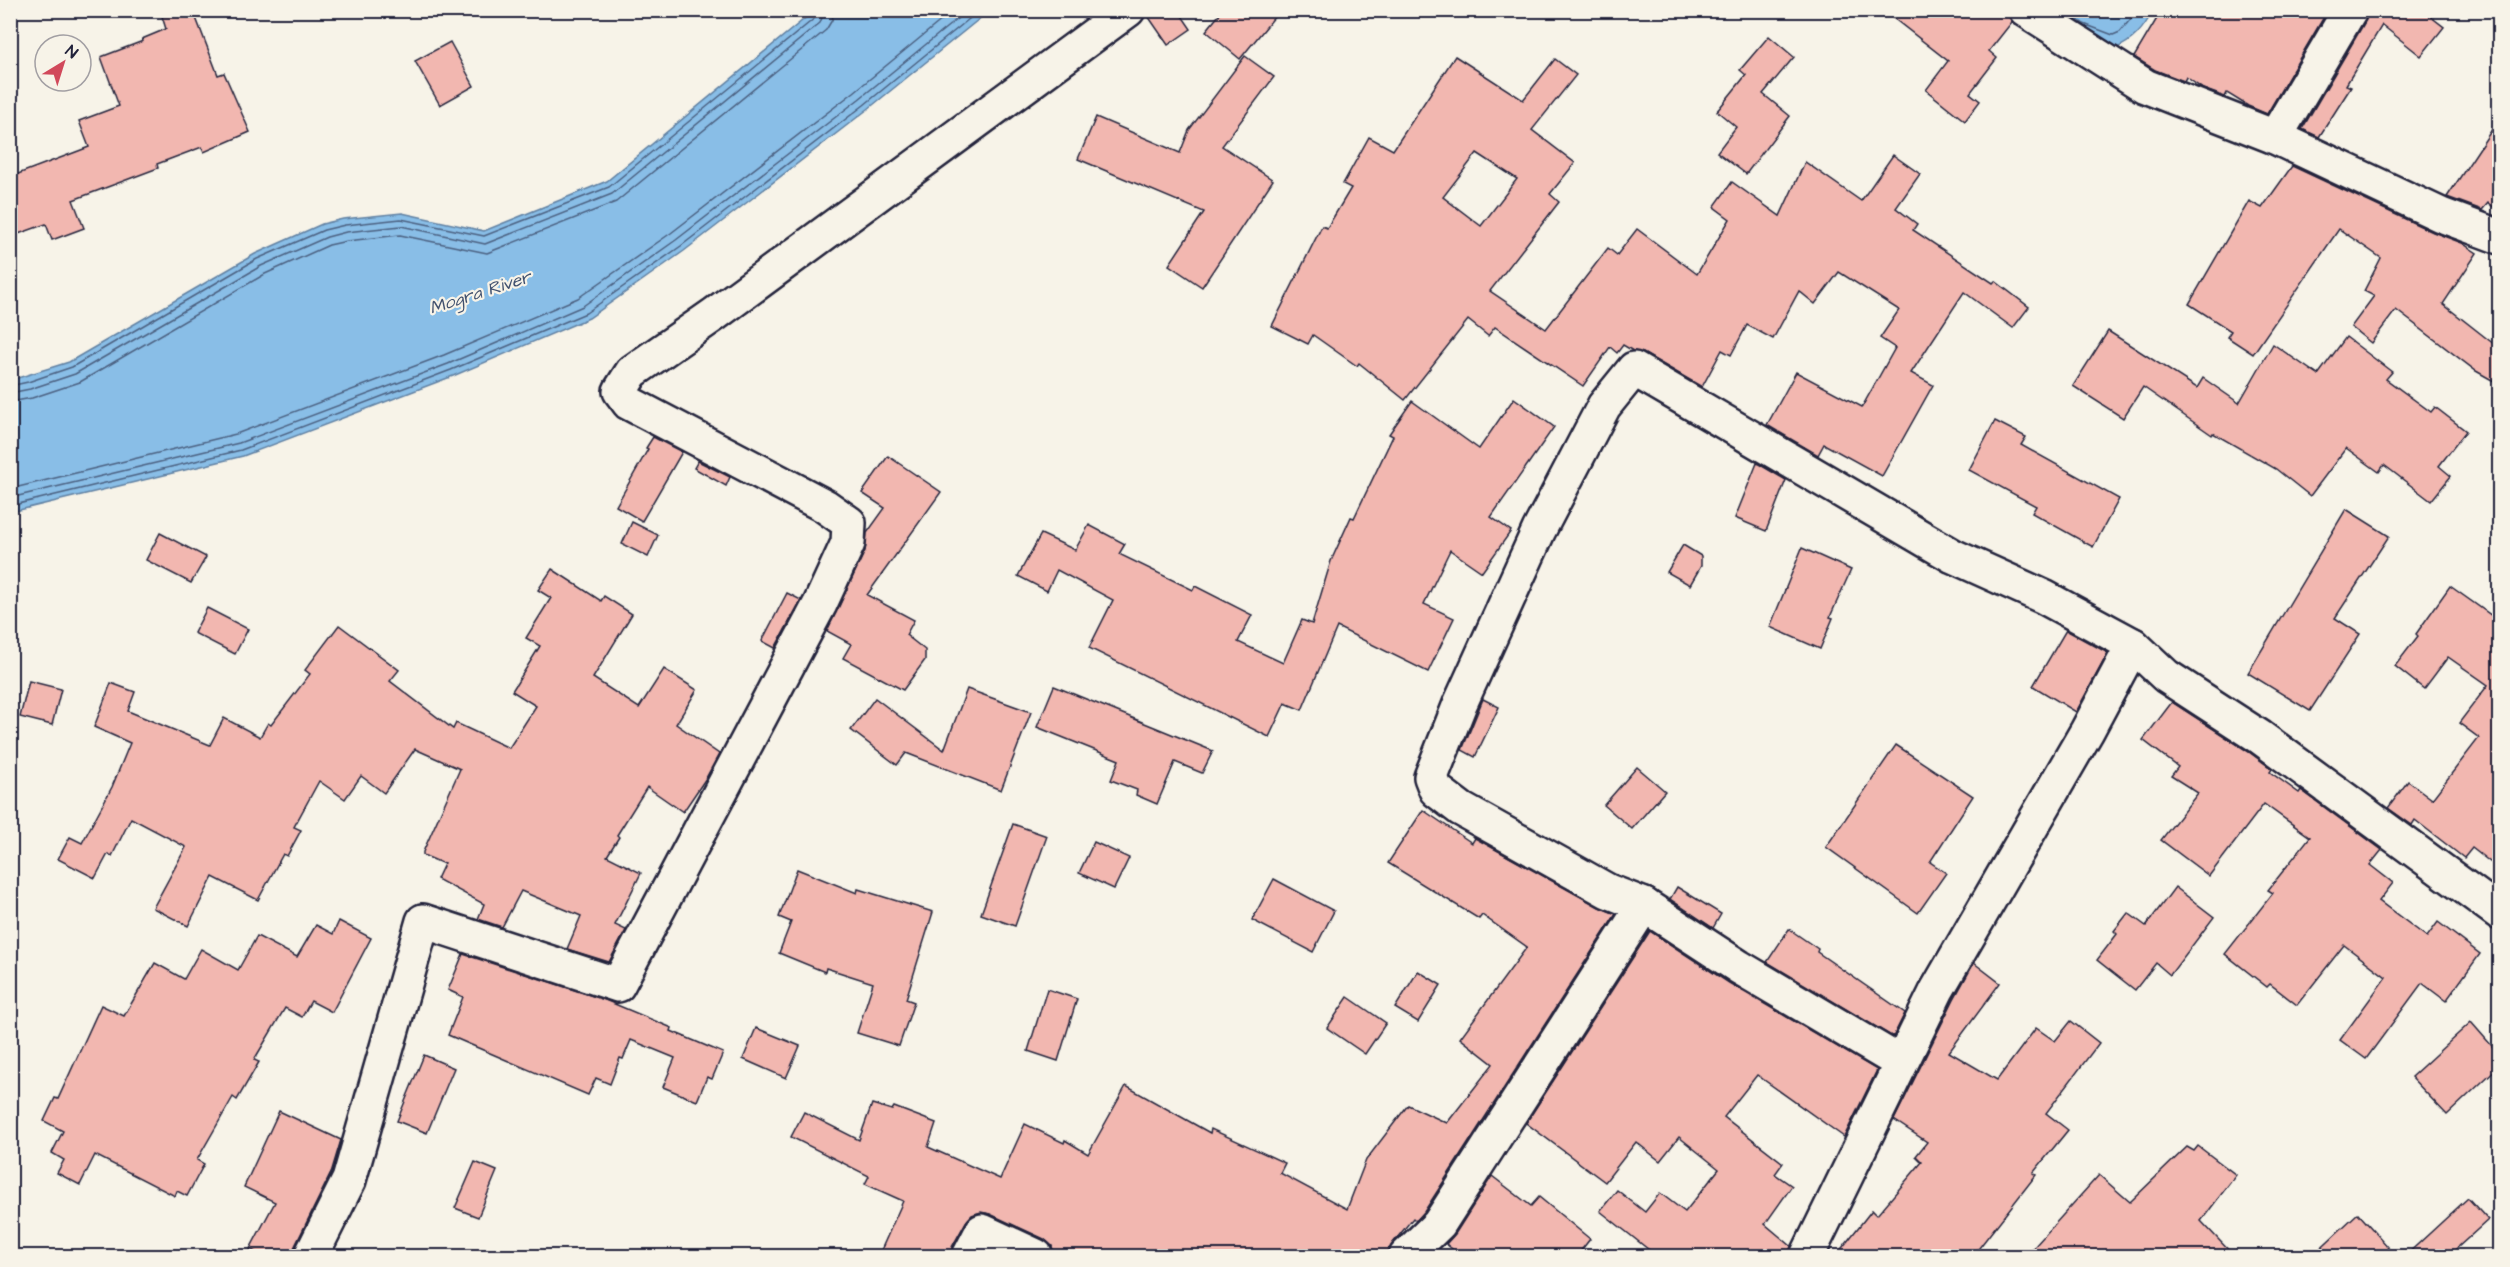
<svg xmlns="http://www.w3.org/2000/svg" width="2510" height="1267" font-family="'Architects Daughter',sans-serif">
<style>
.water{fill:#89bee7;stroke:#6080a2;stroke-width:1.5}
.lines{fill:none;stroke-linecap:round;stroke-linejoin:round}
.shore{stroke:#4b6080;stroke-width:1.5}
.building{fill:#f2b7b0;stroke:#22223b;stroke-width:1.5;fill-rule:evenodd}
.street-casing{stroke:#22223b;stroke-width:38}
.street{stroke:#f7f3e8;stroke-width:33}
.labels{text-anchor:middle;stroke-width:4.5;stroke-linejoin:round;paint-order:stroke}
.water-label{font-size:18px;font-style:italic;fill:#41516f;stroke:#f7f3e8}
</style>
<rect width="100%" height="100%" fill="#f7f3e8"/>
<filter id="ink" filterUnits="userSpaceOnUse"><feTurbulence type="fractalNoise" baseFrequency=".0167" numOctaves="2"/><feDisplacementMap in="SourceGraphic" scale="12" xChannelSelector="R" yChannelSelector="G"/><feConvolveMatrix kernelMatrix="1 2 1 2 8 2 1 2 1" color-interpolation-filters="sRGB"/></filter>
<g filter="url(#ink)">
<!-- water -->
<g class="water">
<polygon points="814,11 989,11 868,109 684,251 589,318 453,376 243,456 11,512 11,380 69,362 255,254 322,224 343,219 402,213 484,231 607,181"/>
<path d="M2049,11H2153C2144,28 2133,42 2114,49Z"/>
</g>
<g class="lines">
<!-- shore -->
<g class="shore">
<polyline points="2064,10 2084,24 2113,35 2120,32 2138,10"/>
<polyline points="10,386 28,382 72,367 257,259 324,230 345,225 401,219 484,236 609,187 815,18 817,10"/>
<polyline points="10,393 30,389 75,374 261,266 327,237 346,232 401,226 485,244 612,194 820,23 825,10"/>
<polyline points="10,402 32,398 80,382 265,274 329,245 347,241 400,235 487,253 616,202 826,30 832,20 834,10"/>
<polyline points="10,489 236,434 444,355 578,298 671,233 854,92 954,10"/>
<polyline points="10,498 239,443 448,364 583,306 676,240 859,99 968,10"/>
<polyline points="10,506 241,450 451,370 586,313 681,246 864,105 980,10"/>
</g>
</g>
<!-- building -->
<g class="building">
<polygon points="160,10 193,10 218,75 224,73 250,132 204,152 202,147 157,164 158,168 73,200 84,228 52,240 46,224 10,237 10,177 89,147 79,121 119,106 101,57 143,41 142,39 166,29"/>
<polygon points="1146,10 1178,10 1191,29 1168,45 1146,13"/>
<polygon points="1223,10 1280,10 1240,59 1206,31"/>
<polygon points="1883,10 2007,10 2012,22 1989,51 1997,58 1970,93 1980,101 1965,121 1926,90 1948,61"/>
<polygon points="2162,10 2328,10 2267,114 2248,106 2227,93 2225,97 2203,89 2186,77 2184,81 2155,70 2134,57"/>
<polygon points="2369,10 2422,10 2444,27 2421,56 2382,25 2346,85 2351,87 2319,137 2302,129 2366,20"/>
<polygon points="1769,36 1794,57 1763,94 1790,116 1746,174 1717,152 1736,127 1717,111 1746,75 1740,70"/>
<polygon points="450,42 474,86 440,105 415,61"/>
<polygon points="1245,56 1274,77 1222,146 1273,180 1202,287 1169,265 1204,212 1078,159 1096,117 1180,153 1189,130"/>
<path d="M1455,56L1523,100L1555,59L1576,75L1532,130L1575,163L1550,194L1559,202L1490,291L1546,329L1608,248L1617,255L1637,229L1697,274L1730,219L1714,207L1732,182L1780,216L1805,162L1861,201L1893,155L1920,174L1896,208L1917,224L1913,230L1993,283L1995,281L2029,307L2013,328L1964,292L1911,373L1933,385L1882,476L1824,444L1818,455L1767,425L1796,372L1862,407L1895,348L1880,338L1899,310L1839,272L1815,304L1799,291L1773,339L1747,325L1731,355L1722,350L1702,387L1643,353L1633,351L1623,345L1617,353L1610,347L1583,386L1495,327L1488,336L1468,320L1405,400L1359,363L1357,366L1313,335L1308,344L1272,326L1322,226L1327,228L1351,188L1343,184L1369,137L1393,150ZM1477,153L1517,179L1481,226L1443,197Z"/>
<polygon points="2499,119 2499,211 2488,203 2482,210 2447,197"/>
<polygon points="2292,166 2433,232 2462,243 2477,253 2443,304 2499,348 2499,384 2476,371 2396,310 2371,343 2351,327 2374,296 2364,291 2381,258 2339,229 2253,354 2227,337 2231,331 2189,304 2249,201 2262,208"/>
<polygon points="2108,331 2197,388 2203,378 2239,403 2273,344 2318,375 2346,337 2392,372 2386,379 2431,412 2435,407 2466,431 2439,466 2451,476 2431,501 2384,465 2379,472 2346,448 2310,496 2276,469 2213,433 2212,435 2143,387 2123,418 2073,386"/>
<polygon points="1514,398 1554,427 1491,517 1511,531 1482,572 1450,550 1424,604 1454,618 1428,672 1337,627 1302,710 1285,703 1269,737 1089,648 1113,600 1057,570 1047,591 1018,576 1041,534 1075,550 1089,525 1125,544 1119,554 1193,590 1195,586 1252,615 1238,642 1283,663 1302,620 1312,624 1331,561 1351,517 1354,518 1393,436 1389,434 1412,401 1479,449"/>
<polygon points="1995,421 2026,437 2021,445 2119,499 2093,547 2032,513 2036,506 1969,470"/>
<polygon points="653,437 682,452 642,521 616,506 648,449 646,448"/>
<polygon points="888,456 941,492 867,595 914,620 906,635 925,650 925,660 903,690 843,658 851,644 827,631 865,551 867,533 885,508 862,493"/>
<polygon points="698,461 730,477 726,486 694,468"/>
<polygon points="1757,463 1786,480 1766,531 1735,518"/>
<polygon points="2346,509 2389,536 2335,618 2360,634 2310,711 2248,673"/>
<polygon points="632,522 658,535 648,557 622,544"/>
<polygon points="160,533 206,557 191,583 146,560"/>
<polygon points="1683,545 1701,556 1701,566 1690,585 1667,572"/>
<polygon points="1802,548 1851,570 1830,617 1833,618 1820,649 1770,627"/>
<polygon points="552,569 601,601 604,596 632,614 593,678 639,708 664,669 697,690 676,724 719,754 706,778 683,812 647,787 617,835 619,837 607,856 641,873 615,925 626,930 609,962 567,949 581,916 521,891 502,927 478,919 484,904 437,879 444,864 423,855 423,852 460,769 415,749 384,793 361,776 345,799 319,781 294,827 301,830 287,856 283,854 258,900 213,877 188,926 153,908 186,847 131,818 112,856 108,854 95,878 58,859 70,837 82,843 112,787 130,743 94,727 111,683 135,692 128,711 210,745 224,718 260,737 268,723 271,725 310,674 305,670 339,625 399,670 390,681 453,729 456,723 509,748 536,706 512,691 540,646 526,638 551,598 538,590"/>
<polygon points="2450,586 2499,621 2499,869 2472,848 2464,858 2415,820 2412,825 2388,808 2408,781 2432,799 2479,738 2459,723 2488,685 2448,657 2424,689 2395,666 2418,636 2416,634"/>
<polygon points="787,593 801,600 775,648 762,641"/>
<polygon points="207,608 248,629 235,654 194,633"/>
<polygon points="2066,630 2108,653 2076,712 2033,686"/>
<polygon points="29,681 61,689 52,725 20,717"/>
<polygon points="1054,686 1213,751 1202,773 1175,762 1157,804 1136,795 1137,790 1111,780 1119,760 1037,727"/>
<polygon points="967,689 1031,712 1001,790 906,753 897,765 851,730 875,698 944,750"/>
<polygon points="1483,699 1499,707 1475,757 1462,750"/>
<polygon points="2172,702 2249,752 2272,769 2270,772 2299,793 2301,790 2382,850 2370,865 2393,883 2379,901 2427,937 2438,922 2480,954 2446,1001 2422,983 2366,1059 2340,1040 2386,977 2344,945 2297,1005 2270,984 2267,987 2225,954 2273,893 2268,890 2310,837 2264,804 2209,876 2161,840 2198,793 2171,776 2178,767 2143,740"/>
<polygon points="1896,745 1973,796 1930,862 1946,873 1918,913 1826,847"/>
<polygon points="1637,767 1665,791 1632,829 1604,805"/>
<polygon points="1423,810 1472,843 1475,838 1599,907 1616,914 1424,1212 1416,1221 1413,1218 1393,1243 1386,1257 1054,1257 1052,1246 1044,1239 990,1214 981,1212 972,1215 966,1222 952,1247 950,1257 878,1257 903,1201 865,1184 869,1176 791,1137 804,1112 859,1140 872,1104 892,1110 894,1107 936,1123 928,1147 1000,1179 1025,1124 1064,1143 1065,1140 1088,1154 1126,1086 1210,1133 1211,1129 1285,1163 1280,1173 1347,1209 1366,1160 1408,1105 1447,1123 1493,1064 1460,1038 1527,947 1482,915 1479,919 1388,863"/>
<polygon points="1013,824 1047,836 1015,926 981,914"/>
<polygon points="1094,842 1129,858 1114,889 1079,873"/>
<polygon points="797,869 857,893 858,889 933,912 906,999 914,1002 899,1046 857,1033 873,983 826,968 825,972 779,953 791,922 779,917"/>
<polygon points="1274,879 1334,911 1313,952 1252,920"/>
<polygon points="1677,887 1721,914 1713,928 1670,899"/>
<polygon points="2175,887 2214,917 2170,975 2156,963 2135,990 2097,960 2117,934 2114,931 2128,913 2146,926"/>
<polygon points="339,921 371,938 332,1012 311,1001 302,1017 285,1008 254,1060 259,1062 237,1100 233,1097 197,1160 204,1164 187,1196 177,1191 175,1196 95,1155 80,1185 57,1173 64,1160 52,1153 63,1131 44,1121 55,1098 58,1099 101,1005 124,1016 155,963 184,979 201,949 238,970 257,936 297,957 316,925 333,934"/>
<polygon points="1789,929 1818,949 1817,952 1905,1013 1893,1037 1767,962"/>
<polygon points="1650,931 1729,983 1877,1070 1844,1137 1757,1075 1724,1117 1783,1163 1775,1174 1792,1186 1765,1224 1791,1246 1788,1257 1658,1257 1600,1211 1617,1190 1645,1212 1660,1193 1685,1212 1719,1169 1679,1137 1660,1161 1636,1142 1605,1182 1526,1123"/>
<polygon points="463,954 605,1000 672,1028 671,1031 723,1053 712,1079 707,1077 697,1101 663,1087 675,1058 631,1040 623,1059 620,1058 610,1084 596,1078 588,1095 448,1035 463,997 448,990"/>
<polygon points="1974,963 2000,983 1949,1052 1997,1080 2036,1028 2055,1041 2071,1021 2099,1043 2046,1113 2068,1130 2033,1173 2036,1175 1972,1257 1835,1257 1872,1210 1877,1215 1922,1162 1916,1156 1927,1142 1894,1120 1954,999"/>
<polygon points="1418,971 1441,985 1418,1022 1395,1008"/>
<polygon points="1047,989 1077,999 1058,1061 1028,1051"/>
<polygon points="1348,997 1386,1023 1365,1054 1327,1028"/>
<polygon points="2471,1022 2499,1054 2499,1066 2447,1115 2411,1077"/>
<polygon points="756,1028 800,1046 786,1078 743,1059"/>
<polygon points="424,1055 454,1068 427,1133 397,1121"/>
<polygon points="279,1111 341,1140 331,1173 294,1248 292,1257 264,1257 250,1249 275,1202 244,1187"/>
<polygon points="2198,1146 2236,1175 2201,1221 2235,1257 2025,1257 2099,1175 2130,1202 2187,1147 2194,1151"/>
<polygon points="475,1162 497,1171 478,1217 455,1208"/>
<polygon points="1492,1176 1531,1206 1539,1197 1590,1239 1576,1257 1462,1257 1446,1244 1455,1234"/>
<polygon points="2468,1198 2488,1220 2447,1257 2404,1257"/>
<polygon points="2358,1213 2397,1257 2311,1257"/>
</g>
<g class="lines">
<!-- street casing -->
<g class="street-casing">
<g id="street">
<polyline points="2026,10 2145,86 2275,137 2441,215 2500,237"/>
<polyline points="2275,137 2350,10"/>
<polyline points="1644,905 1608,891 1461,809 1436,790 1431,777 1460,704 1539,530 1604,406 1634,369 1953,556 2044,597 2133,645 2166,676 2260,737 2500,913"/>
<polyline points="311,1256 349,1180 423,921 618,985 820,604 848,543 849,523 825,506 629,403 620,391 632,372 715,314 1128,10"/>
<polyline points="969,1256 982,1231 1036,1256"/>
<polyline points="1406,1256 1439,1224 1644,905 1739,967 1901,1063"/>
<polyline points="1807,1256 1937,990 2087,731 2133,645"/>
</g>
</g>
<!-- street -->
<use href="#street" class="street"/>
</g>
</g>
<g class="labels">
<!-- water labels -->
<g class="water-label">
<text transform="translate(480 292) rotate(-18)" y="6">Mogra River</text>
</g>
</g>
<!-- margin -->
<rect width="2510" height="1267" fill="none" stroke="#f7f3e8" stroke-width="36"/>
<rect x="18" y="18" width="2474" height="1231" fill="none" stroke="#22223b" stroke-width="2" filter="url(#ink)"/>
<!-- north arrow -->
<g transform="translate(63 63) rotate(38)"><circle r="28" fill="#f7f3e8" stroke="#a29fa3" stroke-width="1.5"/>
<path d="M0-4.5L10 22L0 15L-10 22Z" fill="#d1495b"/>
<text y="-9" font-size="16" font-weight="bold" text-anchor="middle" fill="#22223b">N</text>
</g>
</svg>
